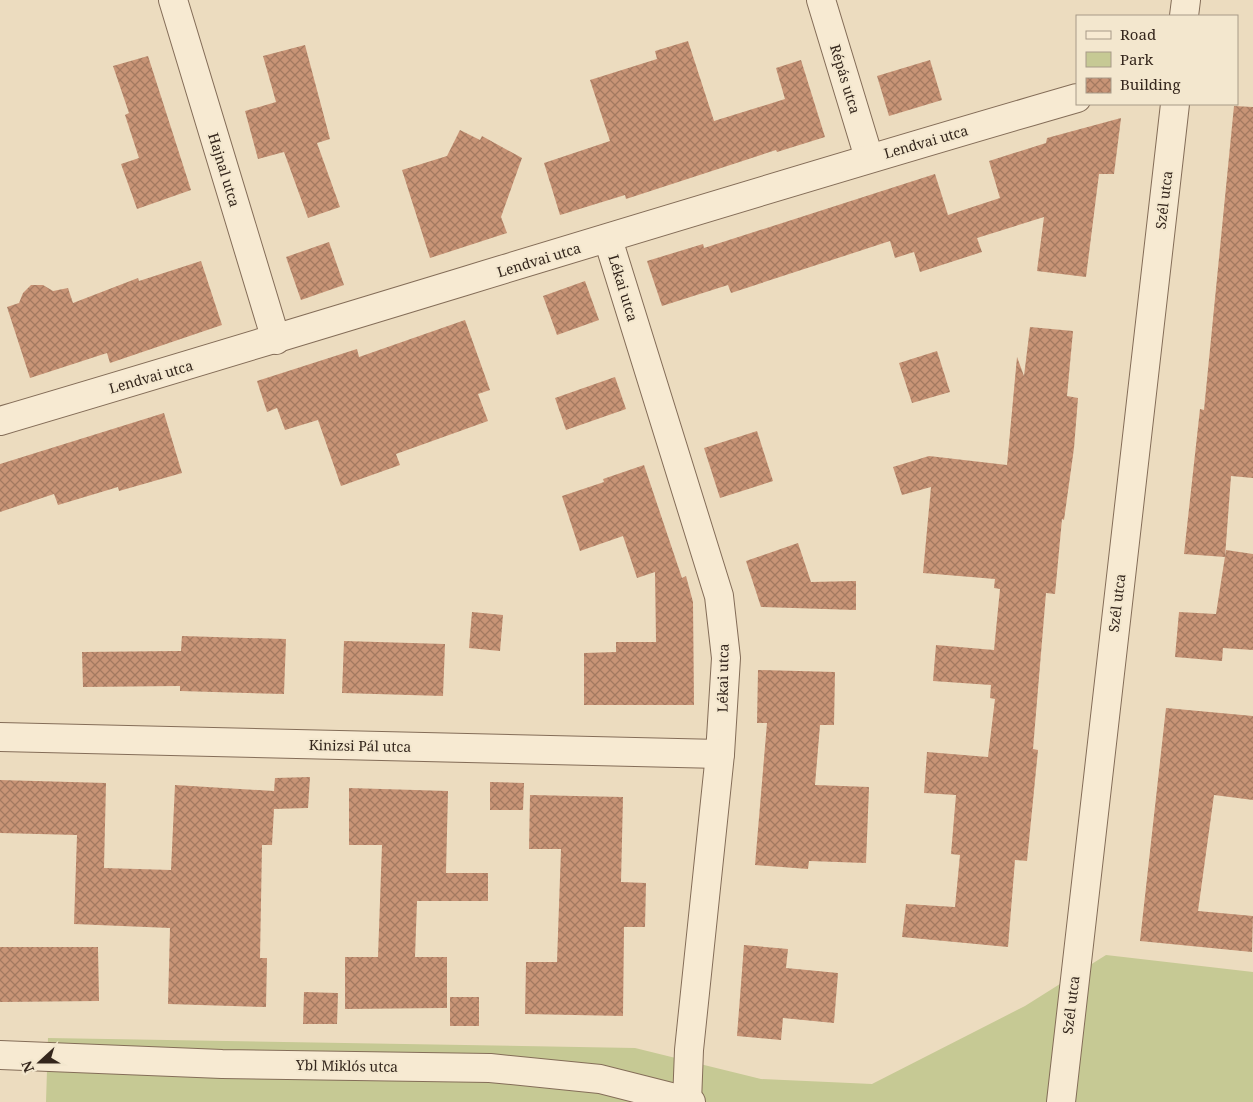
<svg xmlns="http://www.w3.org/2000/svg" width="1253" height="1102" font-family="'Noto Serif',serif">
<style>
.green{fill:#c6c994}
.building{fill:url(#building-cross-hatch)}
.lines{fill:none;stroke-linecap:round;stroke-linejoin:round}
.minor-casing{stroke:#846d58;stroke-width:30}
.minor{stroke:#f7ead2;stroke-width:28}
.labels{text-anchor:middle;stroke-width:4;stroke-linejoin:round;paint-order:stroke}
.street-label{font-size:14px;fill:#34261c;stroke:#f3e7ce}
</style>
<defs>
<pattern id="building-cross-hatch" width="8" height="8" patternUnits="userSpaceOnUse" patternTransform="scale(1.25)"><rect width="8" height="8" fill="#c89476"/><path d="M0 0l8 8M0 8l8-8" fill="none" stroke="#a37960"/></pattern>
</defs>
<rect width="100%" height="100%" fill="#ecdcbf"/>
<!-- green -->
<polygon class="green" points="1106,955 1253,972 1253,1102 46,1102 48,1038 635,1048 761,1079 872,1084 1025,1006"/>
<!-- building -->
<g class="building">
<polygon points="688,41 714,121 785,99 776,68 801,60 825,137 777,152 776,150 626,199 625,195 560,215 544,163 610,141 590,80 657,59 655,51"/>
<polygon points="305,45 330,139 317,143 340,207 308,218 284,152 258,159 245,111 276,102 263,56"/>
<polygon points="148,56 191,190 137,209 121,164 139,158 125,115 129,113 113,66"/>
<polygon points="930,60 942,100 889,116 877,76"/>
<polygon points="1234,106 1253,107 1253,478 1231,476 1225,557 1184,554 1200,409 1204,410"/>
<polygon points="1121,118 1114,174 1099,174 1086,277 1037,271 1044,217 977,238 982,252 920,272 914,252 895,258 890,241 731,293 728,285 662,306 647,261 703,244 704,248 935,174 948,215 1000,198 989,161 1046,143 1047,138"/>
<polygon points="460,130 480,140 482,136 522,158 501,217 507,233 430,258 402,170 447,156"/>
<polygon points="329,242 344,285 301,300 286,257"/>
<polygon points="201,261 222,325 110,363 107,353 30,378 7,307 19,303 23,293 31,285 43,285 53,291 68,288 73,303 138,278 139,281"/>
<polygon points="585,281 599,320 557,335 543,296"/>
<polygon points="465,320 490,390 478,394 488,421 396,454 400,465 341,486 318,420 285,430 277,408 267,412 257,381 357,349 359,357"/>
<polygon points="1030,327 1073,331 1067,396 1078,398 1074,448 1064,520 1062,519 1055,594 1046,593 1033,749 1038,750 1027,861 1015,860 1008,947 902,937 906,904 955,907 960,855 951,854 956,795 924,793 927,752 988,757 995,699 990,698 991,685 933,681 936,645 994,650 1000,589 994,588 995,579 923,573 931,487 902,495 893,467 929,456 1007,465 1017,357 1024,376"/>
<polygon points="937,351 950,392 912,403 899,363"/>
<polygon points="615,377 626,409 566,430 555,398"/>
<polygon points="164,413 182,473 119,491 118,487 58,505 54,494 0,512 0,464"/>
<polygon points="757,431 773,481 720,498 704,448"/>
<polygon points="644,465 682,578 686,576 693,602 694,705 584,705 584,653 616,652 616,642 656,642 655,572 637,578 623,536 580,551 562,496 604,482 603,479"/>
<polygon points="798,543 811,582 856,581 856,610 761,607 746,561"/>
<polygon points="1226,550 1253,554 1253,650 1223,648 1222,661 1175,657 1179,612 1216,614"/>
<polygon points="472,612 503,615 500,651 469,648"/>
<polygon points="182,636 286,639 284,694 180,691 180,686 83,687 82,652 181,651"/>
<polygon points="344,641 445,644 443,696 342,693"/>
<polygon points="758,670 835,672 834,725 820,725 815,785 869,787 866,863 809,861 808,869 755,865 767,723 757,723"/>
<polygon points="1166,708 1253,716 1253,800 1214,795 1198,911 1253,916 1252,952 1140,941"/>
<polygon points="310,777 308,808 274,809 272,845 262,845 260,958 267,958 266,1007 168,1004 170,928 74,924 77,835 0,833 0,780 106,783 104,868 171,870 175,785 274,791 275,778"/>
<polygon points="490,782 524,783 523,810 490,810"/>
<polygon points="349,788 448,791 446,873 488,873 488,901 417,901 415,957 447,957 447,1008 345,1009 345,957 378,957 382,845 349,845"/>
<polygon points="530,795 623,797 621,882 646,883 645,927 624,927 623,1016 525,1014 526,962 557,962 561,849 529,849"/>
<polygon points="744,945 788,949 786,968 838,973 834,1023 783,1018 781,1040 737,1036"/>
<polygon points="0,947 98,947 99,1001 0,1002"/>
<polygon points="304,992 338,993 337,1024 303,1024"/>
<rect x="450" y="997" width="29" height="29"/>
</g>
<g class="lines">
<!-- minor casing -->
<g class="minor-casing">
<g id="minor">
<polyline points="173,0 276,340"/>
<polyline points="821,0 869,158"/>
<polyline points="1184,16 1186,0"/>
<polyline points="608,239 719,596 726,658 720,754 689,1050 687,1102"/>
<path d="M0,421C359,315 717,202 1077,98"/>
<polyline points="0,737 720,754"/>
<polyline points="0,1055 222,1064 490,1068 600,1079 691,1102"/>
<polyline points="1061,1102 1175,104"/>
</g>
</g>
<!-- minor -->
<use href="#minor" class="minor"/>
</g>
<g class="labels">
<!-- street labels -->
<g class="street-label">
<text transform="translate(845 79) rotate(73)" y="5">Répás utca</text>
<text transform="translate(926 142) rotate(-16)" y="5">Lendvai utca</text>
<text transform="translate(224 170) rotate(73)" y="5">Hajnal utca</text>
<text transform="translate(1164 200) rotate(-83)" y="5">Szél utca</text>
<text transform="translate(539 260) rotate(-17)" y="5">Lendvai utca</text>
<text transform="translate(623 288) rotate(73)" y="5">Lékai utca</text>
<text transform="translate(151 377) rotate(-16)" y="5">Lendvai utca</text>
<text transform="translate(1117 603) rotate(-83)" y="5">Szél utca</text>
<text transform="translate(723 678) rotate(-89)" y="5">Lékai utca</text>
<text transform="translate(360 746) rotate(1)" y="5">Kinizsi Pál utca</text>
<text transform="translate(1071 1005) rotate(-83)" y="5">Szél utca</text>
<text transform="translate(347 1066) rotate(1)" y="5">Ybl Miklós utca</text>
</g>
</g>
<!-- legend -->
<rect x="1076" y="15" width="162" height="90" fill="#f3e7ce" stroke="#a79a87"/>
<rect x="1086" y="31" width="25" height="8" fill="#f7ead2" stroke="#a79a87"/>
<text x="1120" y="40" font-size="15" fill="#34261c">Road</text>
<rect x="1086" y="52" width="25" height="15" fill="#c6c994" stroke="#a79a87"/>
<text x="1120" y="65" font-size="15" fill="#34261c">Park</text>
<rect x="1086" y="78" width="25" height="15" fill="url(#building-cross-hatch)" stroke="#a79a87"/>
<text x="1120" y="90" font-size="15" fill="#34261c">Building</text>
<!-- north arrow -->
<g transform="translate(40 1062) rotate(249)" stroke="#f3e7ce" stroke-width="4" paint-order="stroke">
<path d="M0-4L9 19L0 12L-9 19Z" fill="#34261c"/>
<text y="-8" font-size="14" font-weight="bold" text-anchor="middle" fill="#34261c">N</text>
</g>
</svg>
